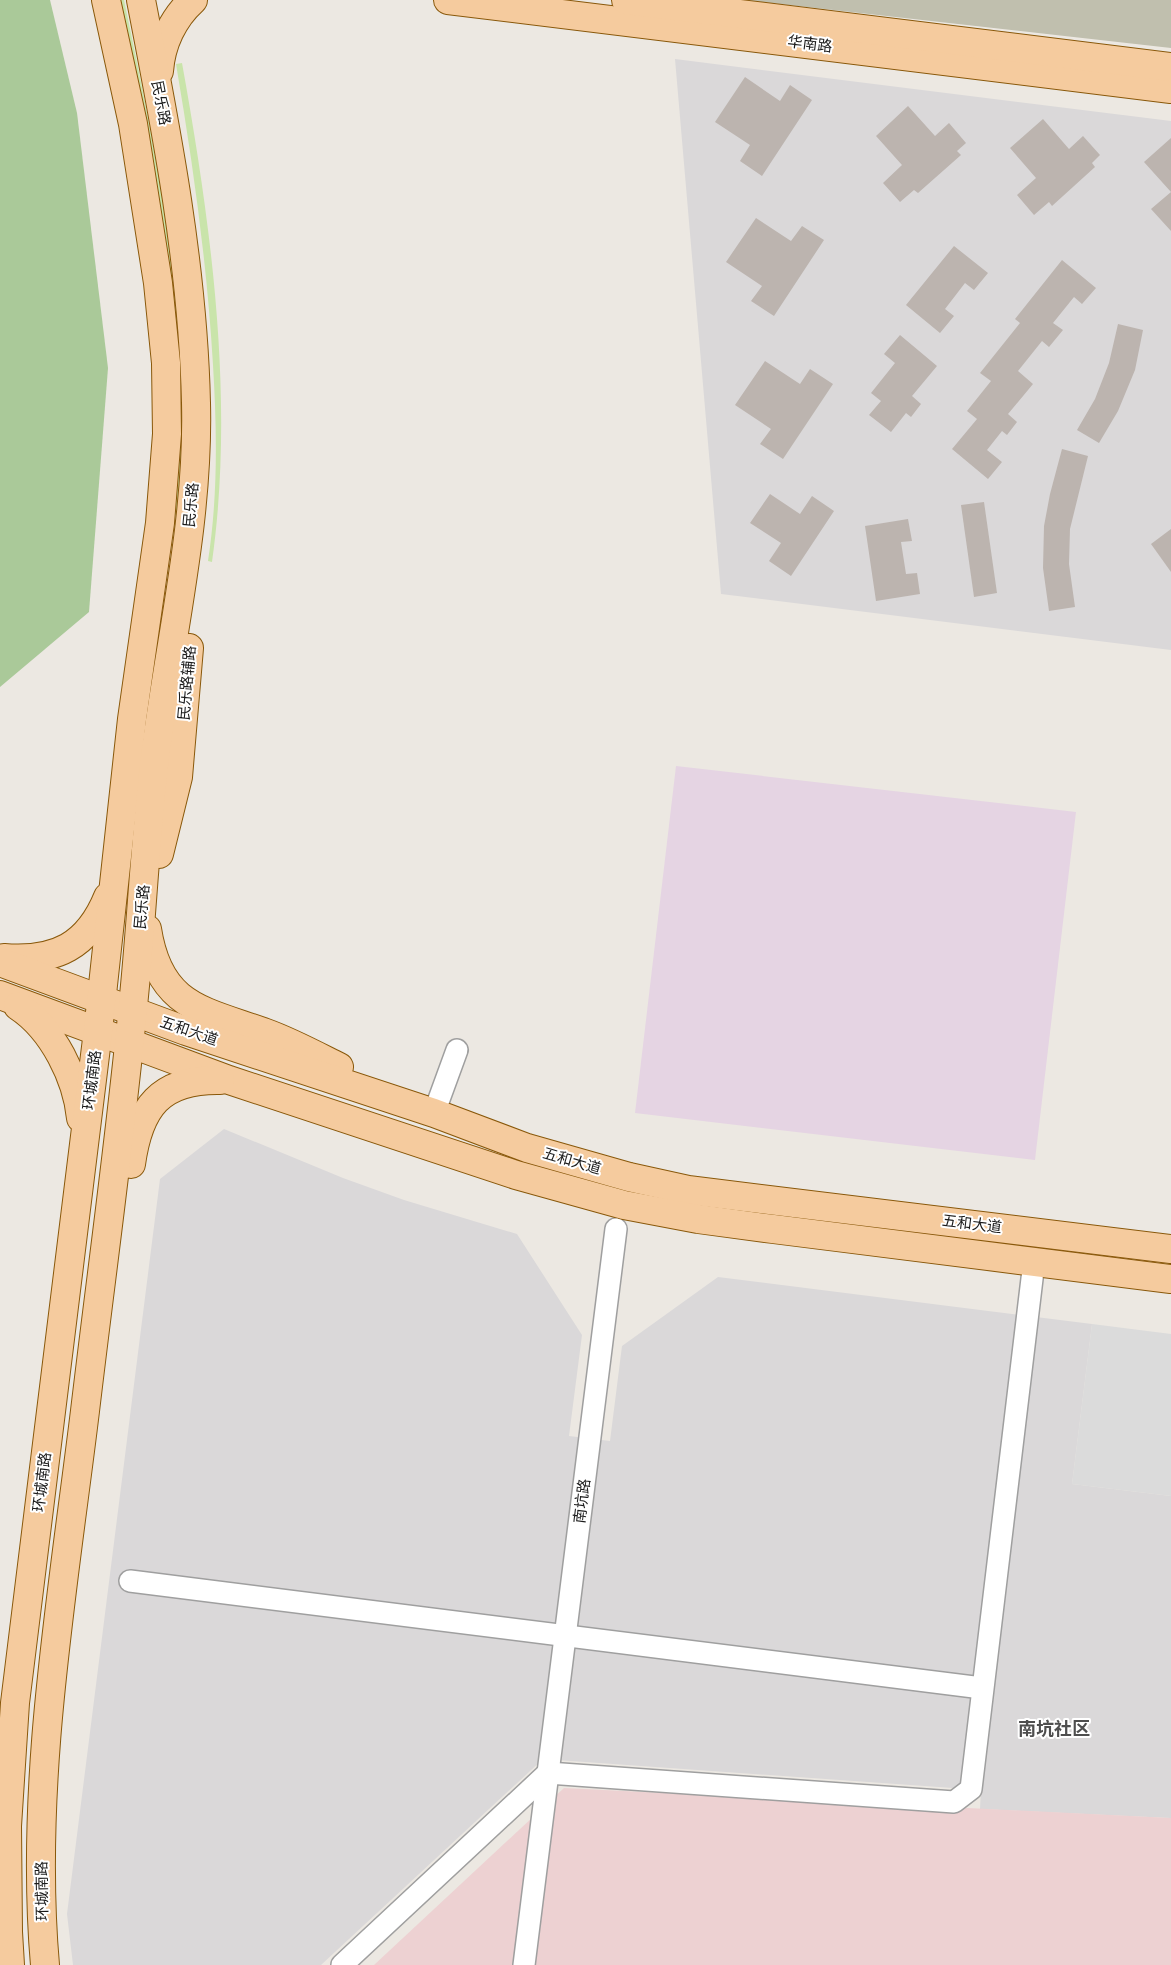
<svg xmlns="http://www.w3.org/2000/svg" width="1171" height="1965" font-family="Barlow,'Noto Sans SC',sans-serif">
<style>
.residential{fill:#dad8d9}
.commercial{fill:#edd1d2}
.industrial{fill:#e5d4e3}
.construction{fill:#c0bfae}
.grass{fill:#c9e4aa}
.forest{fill:#aac999}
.parking{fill:#dbdbdb}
.building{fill:#bcb4af}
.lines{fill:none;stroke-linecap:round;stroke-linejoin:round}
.minor-casing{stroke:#9f9f9f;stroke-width:24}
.major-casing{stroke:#89580a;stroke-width:30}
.minor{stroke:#fff;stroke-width:21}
.major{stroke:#f5cb9e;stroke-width:28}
.labels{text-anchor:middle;stroke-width:4;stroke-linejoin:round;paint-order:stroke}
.street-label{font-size:15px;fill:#1b1b1b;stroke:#fff}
.quarter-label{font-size:18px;font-weight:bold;fill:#4e4e4e;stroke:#fff}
</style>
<rect width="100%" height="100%" fill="#ece8e2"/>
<!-- residential -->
<g class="residential">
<polygon points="675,59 1171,121 1171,650 721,594"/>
<polygon points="224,1129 343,1178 404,1200 517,1234 582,1335 569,1436 610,1441 622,1346 718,1277 1092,1324 1072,1484 1171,1496 1171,1818 980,1809 981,1790 543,1759 321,1965 73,1965 67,1914 160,1179"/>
</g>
<!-- commercial -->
<polygon class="commercial" points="564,1788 1171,1818 1171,1965 374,1965"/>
<!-- industrial -->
<polygon class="industrial" points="676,766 1076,812 1035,1160 635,1113"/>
<!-- construction -->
<polygon class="construction" points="744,0 1171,0 1171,48"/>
<!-- grass -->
<g class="grass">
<path d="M120,0H124C159,168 197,342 177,515L173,514L140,100Z"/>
<path d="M182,63C211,224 235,399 212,562L208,561C218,496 217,431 213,365C207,263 193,164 176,64Z"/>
</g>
<!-- forest -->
<polygon class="forest" points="0,0 50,0 77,113 108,368 89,612 0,687"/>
<!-- parking -->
<polygon class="parking" points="1092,1324 1171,1334 1171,1496 1072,1484"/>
<!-- building -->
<g class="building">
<polygon points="745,77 780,101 790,85 812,100 762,176 740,161 750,145 715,122"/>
<polygon points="908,106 935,136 949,123 966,143 957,151 961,155 918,193 914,190 900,202 883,183 902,165 876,136"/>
<polygon points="1043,119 1069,149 1083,136 1100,155 1092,163 1095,167 1052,206 1049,202 1034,215 1017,195 1036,178 1010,148"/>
<polygon points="1171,138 1171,231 1151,209 1171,192 1144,162"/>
<polygon points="756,218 791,241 802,226 824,240 774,316 751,301 762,286 726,262"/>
<polygon points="954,246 988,273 974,290 965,283 945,309 954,316 940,333 906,305"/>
<polygon points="1062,260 1096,288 1082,304 1074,297 1053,323 1063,330 1049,347 1042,341 1018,371 1033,384 1008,414 1017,422 1007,435 1002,431 987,450 1002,462 988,479 952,449 977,419 967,411 991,381 980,373 1020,323 1015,319"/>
<polygon points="1118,324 1143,330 1135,370 1118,411 1099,443 1077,430 1095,399 1109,363"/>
<polygon points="900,335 937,366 912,396 921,404 911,417 906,413 891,432 869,415 881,401 871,393 895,363 884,354"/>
<polygon points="765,361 800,384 810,369 833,384 783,459 760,444 771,429 735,405"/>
<polygon points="1062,449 1088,456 1070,529 1069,564 1075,607 1049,611 1043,568 1044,526 1050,494"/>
<polygon points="770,494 800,514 812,496 834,511 791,576 769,561 781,543 750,523"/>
<polygon points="984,502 997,593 974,597 961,505"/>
<polygon points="908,519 912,541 901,542 906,574 917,573 920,594 876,601 865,526"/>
<polygon points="1171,529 1171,572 1151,544"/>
</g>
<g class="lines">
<!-- minor casing -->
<g class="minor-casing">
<g id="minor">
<polyline points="434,1113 457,1050"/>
<polyline points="130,1581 982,1688"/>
<polyline points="342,1965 548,1773 954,1802 971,1789 1034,1262"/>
<polyline points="524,1965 616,1229"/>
</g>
</g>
<!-- major casing -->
<g class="major-casing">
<g id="major">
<polyline points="448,0 1171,89"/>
<polyline points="626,0 1171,67"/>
<path d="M159,71C161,44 173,18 193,0"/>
<polyline points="159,854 178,777 189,648"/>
<path d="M147,929C159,1007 202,1010 266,1033C291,1042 315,1055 339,1067"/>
<path d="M4,958C56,962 88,946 108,897"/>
<polyline points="0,962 186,1031 434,1113 527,1148 629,1177 688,1190 1171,1249"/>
<polyline points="0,995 229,1080 516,1175 624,1205 698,1219 773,1229 1171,1279"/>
<path d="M18,1006C53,1029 77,1078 81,1118"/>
<path d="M131,1164C139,1107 160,1079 220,1080"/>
<polyline points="10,1965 8,1932 7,1826 15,1703 98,1031 132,719 160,523 167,434 166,363 158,283 133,124 106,0"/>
<path d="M45,1965C29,1783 63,1592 85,1411C101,1276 120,1141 133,1006C142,920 145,834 156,749C171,634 199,520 196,403C193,268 167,133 141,0"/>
</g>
</g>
<!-- minor -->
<use href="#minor" class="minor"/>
<!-- major -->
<use href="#major" class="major"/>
</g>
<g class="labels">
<!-- street labels -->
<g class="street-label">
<text transform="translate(810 44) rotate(7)" y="5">华南路</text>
<text transform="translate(161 103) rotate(79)" y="5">民乐路</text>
<text transform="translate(191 505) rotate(-85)" y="5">民乐路</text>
<text transform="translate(187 683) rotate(-85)" y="5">民乐路辅路</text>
<text transform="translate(142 907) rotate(-85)" y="5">民乐路</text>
<text transform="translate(189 1031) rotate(19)" y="5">五和大道</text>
<text transform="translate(92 1080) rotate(-83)" y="5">环城南路</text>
<text transform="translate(572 1161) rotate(16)" y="5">五和大道</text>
<text transform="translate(972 1224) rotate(7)" y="5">五和大道</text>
<text transform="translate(42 1482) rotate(-83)" y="5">环城南路</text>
<text transform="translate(582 1501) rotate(-83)" y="5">南坑路</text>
<text transform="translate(42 1891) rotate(-91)" y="5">环城南路</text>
</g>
<!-- quarter labels -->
<g class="quarter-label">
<text x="1054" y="1735">南坑社区</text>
</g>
</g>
</svg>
